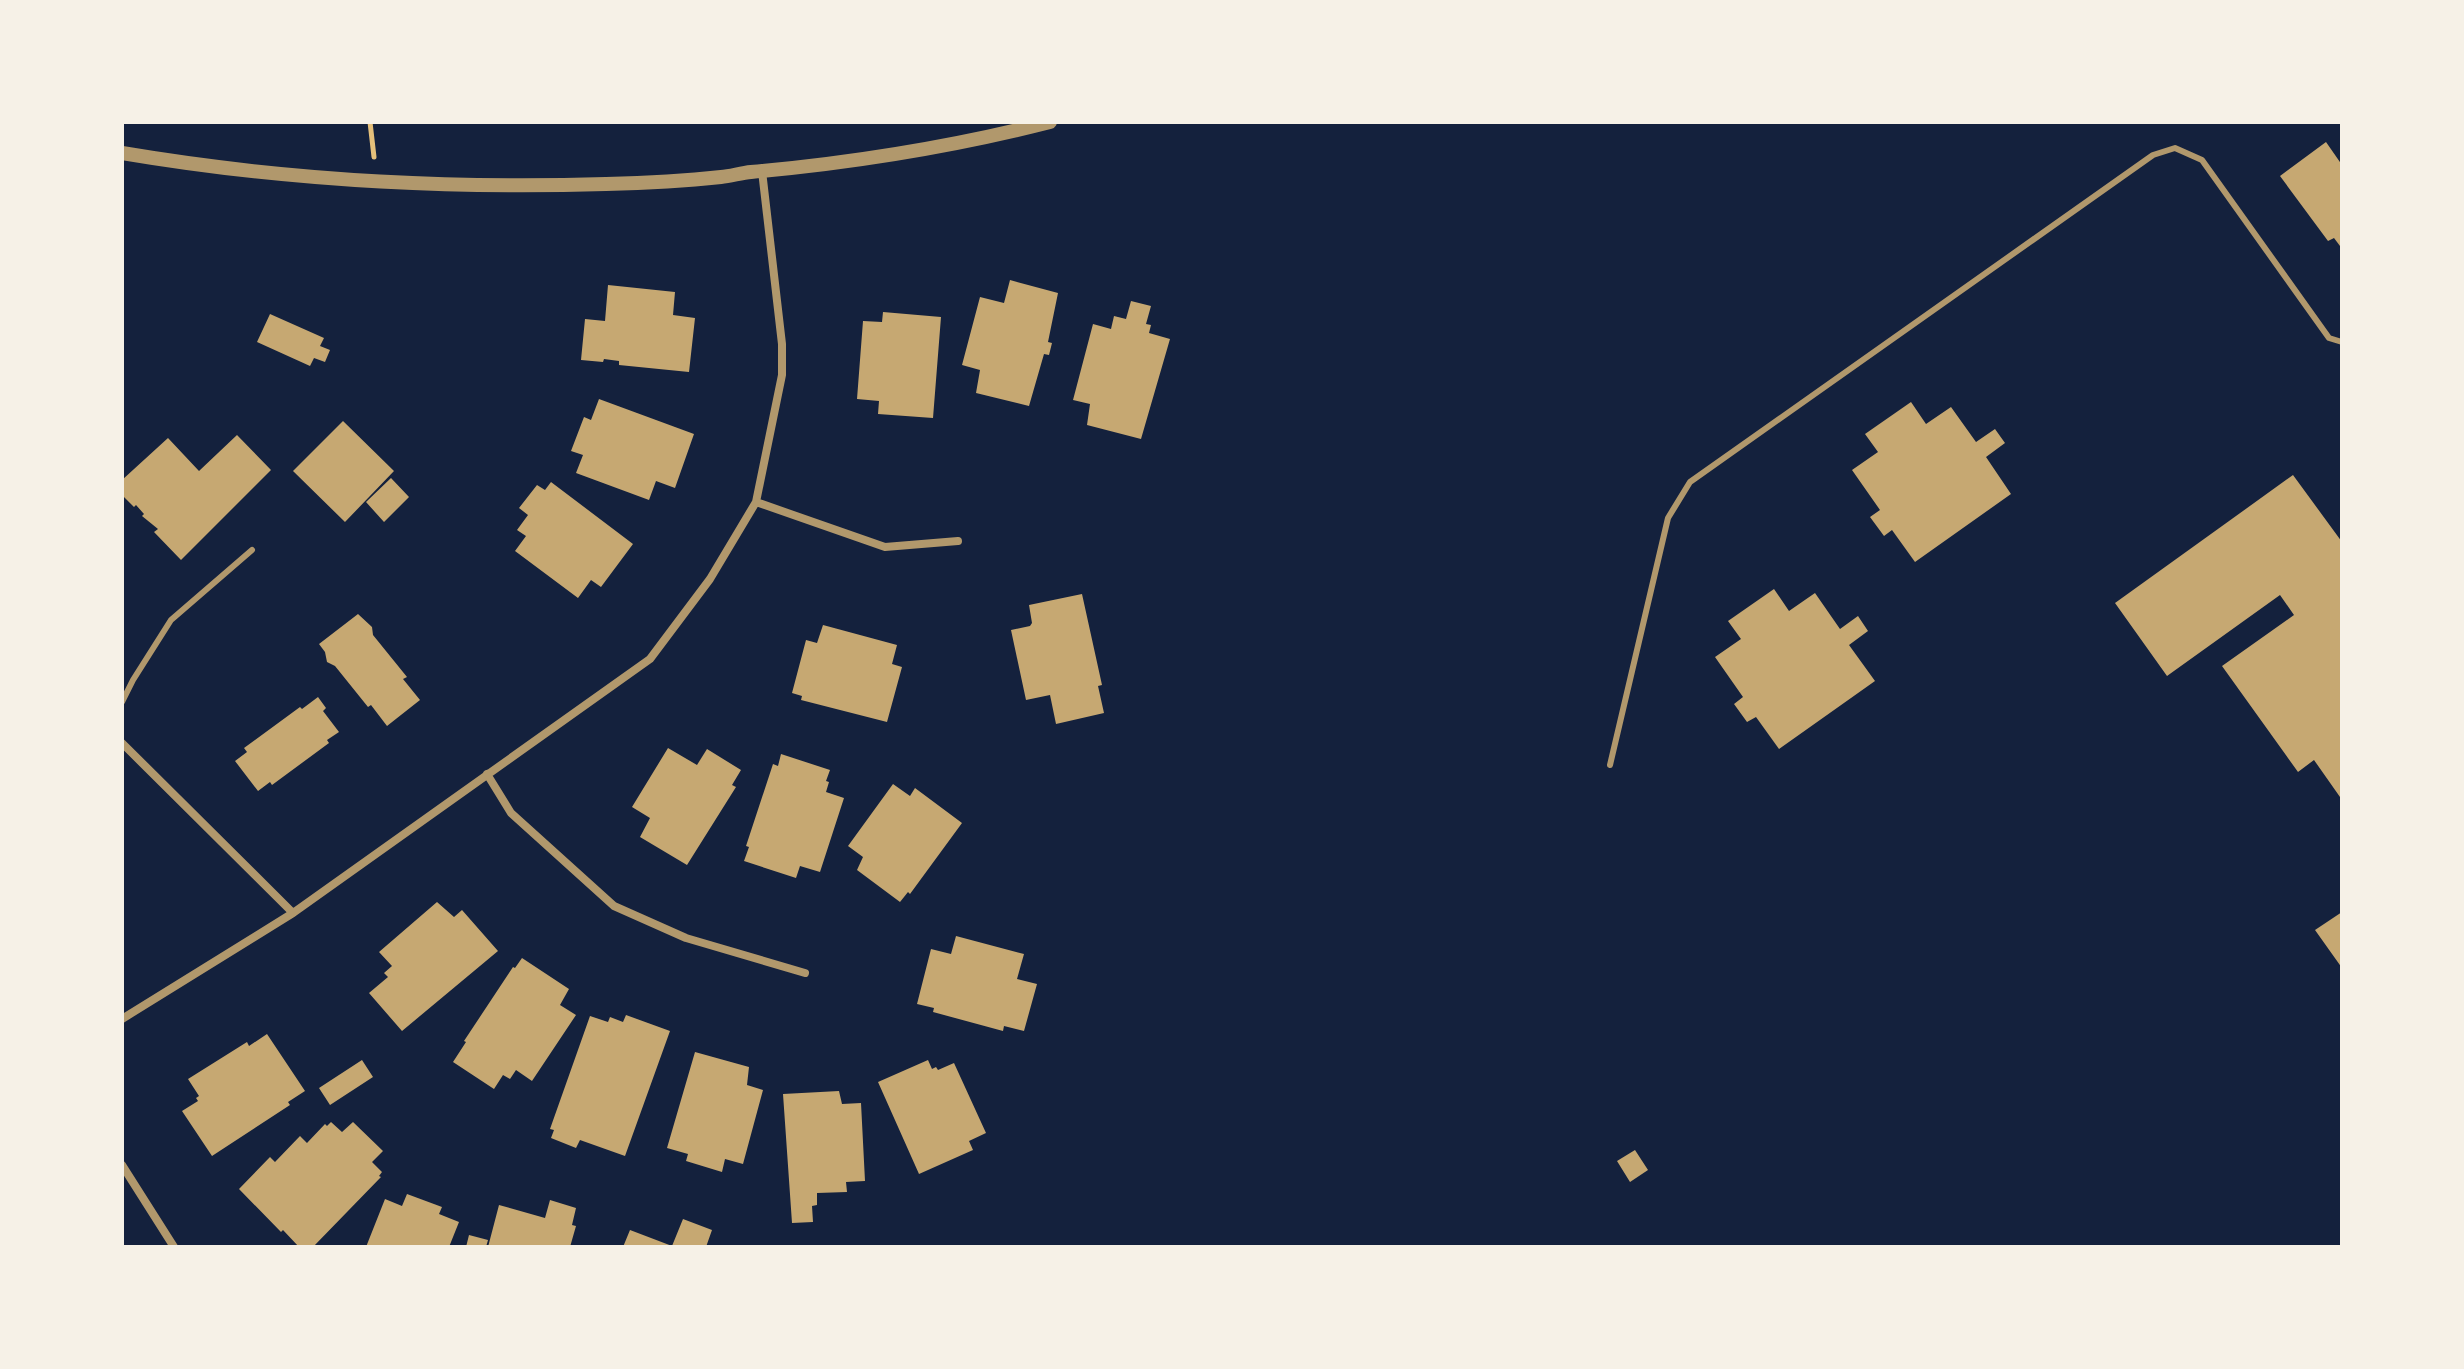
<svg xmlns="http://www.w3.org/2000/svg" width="2464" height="1369" viewBox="0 0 2464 1369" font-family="Inter,sans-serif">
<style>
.building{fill:#c6a872}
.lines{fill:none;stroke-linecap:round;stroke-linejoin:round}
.path{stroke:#e5c07b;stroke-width:5}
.service{stroke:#b1986c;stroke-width:6}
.minor{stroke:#b1986c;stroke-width:8}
.tertiary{stroke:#b1986c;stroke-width:14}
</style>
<rect width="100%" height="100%" fill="#14213d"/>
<!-- building -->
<path class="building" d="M2326,142L2342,165V244L2340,246L2334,238L2328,241L2280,176Z
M1010,280L1058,293L1048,342L1052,343L1049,355L1044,354L1029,406L976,393L980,370L962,365L980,297L1004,303Z
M608,285L675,292L673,315L695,318L689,372L619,365V361L604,359L603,362L581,360L585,319L605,321Z
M1131,301L1151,306L1146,324L1151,325L1149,333L1170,339L1141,439L1087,425L1090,404L1073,400L1093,324L1111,329L1114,316L1126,319Z
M883,312L941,317L933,418L878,414L879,401L857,399L863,321L882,322Z
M270,314L324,338L320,346L330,350L325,362L314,358L310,366L257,342Z
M599,399L694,434L675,488L656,481L649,500L576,473L583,455L571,451L584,417L591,420Z
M1911,402L1926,424L1951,407L1976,442L1995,429L2005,443L1986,457L2011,494L1915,562L1892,530L1884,536L1870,517L1880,510L1852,470L1878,452L1865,434Z
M343,421L394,471L345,522L293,471Z
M237,435L271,470L181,560L154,532L158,529L142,516L144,514L136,505L134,507L122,495V480L168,438L199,471Z
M2293,475L2342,542L2340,797L2314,760L2298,772L2222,666L2294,615L2280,595L2167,676L2115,603Z
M391,478L409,497L384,522L366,502Z
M551,482L633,544L601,587L591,580L578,598L515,551L526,536L517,530L528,515L519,508L537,485L545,490Z
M1774,589L1789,611L1815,593L1840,629L1858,616L1868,631L1849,645L1875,681L1779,749L1756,717L1747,722L1734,704L1743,697L1715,657L1741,639L1728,621Z
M1082,594L1102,685L1098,686L1104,713L1056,724L1050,695L1026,700L1011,630L1030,626L1032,623L1029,605Z
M358,614L372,627L373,635L407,677L403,679L420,700L387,726L371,705L368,707L335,666L327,662L325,652L319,644Z
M823,625L897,645L892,664L902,667L887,722L801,700L802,696L792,693L806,640L817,643Z
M318,697L326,708L323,711L339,732L327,740L329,743L272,785L270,782L258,791L235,761L247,752L244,748L300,707L302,709Z
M668,748L697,765L707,749L741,770L732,785L736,787L687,865L640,837L650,818L632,807Z
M781,754L830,770L826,781L829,782L826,792L844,798L820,872L800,866L796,878L744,861L749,847L746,846L773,764L778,766Z
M893,784L910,796L915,788L962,823L910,894L908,892L900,902L857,870L863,857L848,846Z
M437,902L454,917L462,910L498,951L402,1031L369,993L388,977L384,973L392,966L379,952Z
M2342,912V968L2315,930Z
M956,936L1024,954L1017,979L1037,984L1024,1031L1004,1026L1003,1031L933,1012L934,1008L917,1004L931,949L951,954Z
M522,958L569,989L560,1005L576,1015L532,1081L516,1070L510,1079L503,1075L494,1089L453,1062L466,1042L464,1041L513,967L515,968Z
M626,1015L670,1031L625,1156L580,1140L576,1148L551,1138L554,1130L550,1129L590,1016L608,1022L610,1017L623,1022Z
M267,1034L305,1091L288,1102L290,1105L212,1156L182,1111L198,1101L196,1098L199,1096L188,1079L247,1042L249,1046Z
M695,1052L749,1067L747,1085L763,1090L743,1164L725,1159L722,1172L686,1161L688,1154L667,1148Z
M362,1060L373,1077L330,1105L319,1088Z
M928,1060L932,1069L936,1067L938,1070L954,1063L986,1133L969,1141L973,1150L919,1174L878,1082Z
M839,1091L842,1104L861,1103L865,1181L846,1182L847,1192L817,1193V1205L812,1206L813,1222L792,1223L783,1094Z
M331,1122L342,1132L353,1122L383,1151L372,1162L382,1172L379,1176L381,1177L313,1247H299L283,1230L281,1232L239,1189L270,1157L275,1162L300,1136L307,1143L325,1124L327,1126Z
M1635,1150L1648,1170L1630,1182L1617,1161Z
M407,1194L442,1207L439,1214L459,1222L449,1247H366L385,1199L402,1206Z
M550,1200L576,1208L572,1225L576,1226L570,1247H488L499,1205L545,1218Z
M683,1219L712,1230L706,1247H623L630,1230L672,1246Z
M469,1235L488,1240L486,1247H466Z"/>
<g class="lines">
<!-- path -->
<path class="path" d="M370,122L374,157"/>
<!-- service -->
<path class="service" d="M122,702L133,680L171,620L252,550
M1610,765L1668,518L1690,482L2153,155L2175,148L2202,160L2329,338L2342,342"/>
<!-- minor -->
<path class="minor" d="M756,502L885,547L958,541
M122,743L293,913
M487,774L511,813L614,906L686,938L805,973
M122,1019L293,913L650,659L710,579L756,502L782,375V344L762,171
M122,1165L174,1247"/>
<!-- tertiary -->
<path class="tertiary" d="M122,153C282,180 444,189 606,184C644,183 683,181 721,177C731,176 741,173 751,172C851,163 952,147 1050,122"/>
</g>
<!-- border -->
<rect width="2464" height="1369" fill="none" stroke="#f6f1e7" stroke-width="248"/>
</svg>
